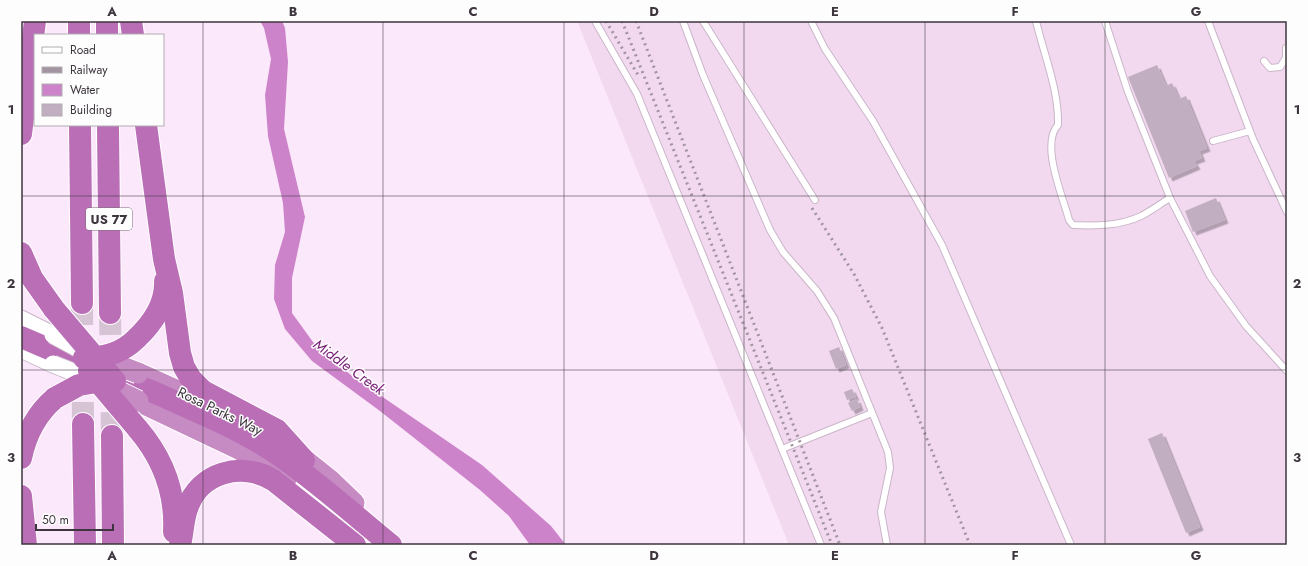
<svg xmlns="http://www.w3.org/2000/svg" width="1308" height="566" viewBox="0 0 1308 566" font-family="Jost,sans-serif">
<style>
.built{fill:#f2d9f0}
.water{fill:#cd83ca}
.building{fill:#c1aec0;filter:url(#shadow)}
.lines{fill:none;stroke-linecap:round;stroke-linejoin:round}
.motorway-tunnel{stroke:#d6c4d5;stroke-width:22;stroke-dasharray:22 11;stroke-linecap:butt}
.service-casing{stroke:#cab6c8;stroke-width:8}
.secondary-casing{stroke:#cab6c8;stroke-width:19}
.trunk-casing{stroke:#fff;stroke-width:23}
.motorway-casing{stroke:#fff;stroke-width:24}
.service{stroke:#fff;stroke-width:6}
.secondary{stroke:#fff;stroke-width:17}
.trunk{stroke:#c78bc4;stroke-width:21}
.motorway{stroke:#b96eb6;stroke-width:22}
.rail{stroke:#a294a1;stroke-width:3;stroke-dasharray:2 4;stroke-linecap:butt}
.secondary-bridge-casing{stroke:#cab6c8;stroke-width:19;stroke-linecap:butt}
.trunk-bridge-casing{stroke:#fff;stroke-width:23;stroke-linecap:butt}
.motorway-bridge-casing{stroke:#fff;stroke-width:24;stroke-linecap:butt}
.secondary-bridge{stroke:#fff;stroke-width:17}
.trunk-bridge{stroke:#c78bc4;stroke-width:21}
.motorway-bridge{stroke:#b96eb6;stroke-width:22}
.grid{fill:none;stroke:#3e363e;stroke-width:1;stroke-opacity:0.55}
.labels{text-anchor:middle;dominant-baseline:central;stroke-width:3;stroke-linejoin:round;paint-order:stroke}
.shield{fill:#fdfdfd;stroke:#777277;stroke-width:1}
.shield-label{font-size:13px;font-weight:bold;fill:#3e363e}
.street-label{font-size:14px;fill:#3e363e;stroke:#fdfdfd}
.water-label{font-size:15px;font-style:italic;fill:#782078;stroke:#fdfdfd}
.neatline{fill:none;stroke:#3e363e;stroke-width:1.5}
.grid-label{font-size:13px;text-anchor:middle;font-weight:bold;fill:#3e363e}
</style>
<defs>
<filter id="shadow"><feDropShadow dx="3.5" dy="3.5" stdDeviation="0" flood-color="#0004"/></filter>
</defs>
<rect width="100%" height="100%" fill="#fce8fb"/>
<!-- built -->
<path class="built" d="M577,21H1287V545H789Z"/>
<!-- water -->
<path class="water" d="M260,21H282L285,28L288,62L284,129L305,217L292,278V313L313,342L352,376L482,465L551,526L566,545H530L509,516L480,490L380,411L312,361L285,329L274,299L275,265L285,232L283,203L268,136L265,95L271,59L264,28Z"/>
<!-- building -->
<path class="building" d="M1157,65L1166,86L1172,83L1179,99L1186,96L1207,148L1199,151L1202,158L1194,161L1197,166L1169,178L1128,77Z
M1216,198L1225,220L1193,232L1185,211Z
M839,347L846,365L836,369L829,351Z
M852,389L856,397L847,400L844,392Z
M857,399L860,407L852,411L848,403Z
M1162,433L1200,527L1186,533L1148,439Z"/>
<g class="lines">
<!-- motorway-tunnel -->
<path class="motorway-tunnel" d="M82,303L83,424
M110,313L112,436"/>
<!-- service casing -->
<g class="service-casing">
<path id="service" d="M595,21L637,94L821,545
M683,21L703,75L770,230L783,252L817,291L834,318L888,452L890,468L881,512L887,545
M703,21L815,200
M811,21L825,49L873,121L942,245L1071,545
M1036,21C1044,55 1059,90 1058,125C1040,144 1063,197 1069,220L1073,225C1096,226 1120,226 1141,216C1151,211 1160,204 1170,198
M1105,21L1128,92L1170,198L1210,276L1246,326L1287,371
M1208,21L1253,139L1287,212
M1264,61L1270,68L1280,67L1286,58V48
M1213,141L1250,131
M782,449L872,413"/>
</g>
<!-- secondary casing -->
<g class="secondary-casing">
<path id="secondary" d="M21,319L53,335
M21,349L53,364"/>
</g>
<!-- trunk casing -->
<g class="trunk-casing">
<path id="trunk" d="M138,373L220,410
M138,401L239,449L286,479
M291,449L331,481L354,503"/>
</g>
<!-- motorway casing -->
<g class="motorway-casing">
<path id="motorway" d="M79,21V35
M131,21L133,35
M107,35V21
M80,125L82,303
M108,125L110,313
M146,125L164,259L172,293L180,353L184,367L191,379L203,391L277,430L304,460
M21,134L35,21
M21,253L32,278L54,309
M21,337L63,355L77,358
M136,339C152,324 166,304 165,281
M115,381C139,383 159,395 180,404C214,419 249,434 280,456C319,483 354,515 391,545
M83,424L85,545
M137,428C163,458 176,493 174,532
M112,436L113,545
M21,458C26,434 36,414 55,398
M21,496L26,545
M180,545C183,533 183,520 187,509C199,472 242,461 273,480L355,545"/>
</g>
<!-- service -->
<use href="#service" class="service"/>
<!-- secondary -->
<use href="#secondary" class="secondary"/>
<!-- trunk -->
<use href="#trunk" class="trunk"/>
<!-- motorway -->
<use href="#motorway" class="motorway"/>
<!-- rail -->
<path class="rail" d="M606,21L638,75
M622,21L832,545
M636,21L840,545
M812,208L854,274L882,328L970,545"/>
<!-- secondary-bridge casing -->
<g class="secondary-bridge-casing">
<path id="secondary-bridge" d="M53,335L88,354
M53,364L96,381"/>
</g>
<!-- trunk-bridge casing -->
<g class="trunk-bridge-casing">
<path id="trunk-bridge" d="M96,357L138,373
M97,381L138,401"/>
</g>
<!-- motorway-bridge casing -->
<g class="motorway-bridge-casing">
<path id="motorway-bridge" d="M54,309L115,381
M84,358C103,358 122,353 136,339
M89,371L137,428
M55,398L79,385L109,380"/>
</g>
<!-- secondary-bridge -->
<use href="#secondary-bridge" class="secondary-bridge"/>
<!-- trunk-bridge -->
<use href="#trunk-bridge" class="trunk-bridge"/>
<!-- motorway-bridge -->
<use href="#motorway-bridge" class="motorway-bridge"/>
</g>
<!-- grid -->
<path class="grid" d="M203,21V545M383,21V545M564,21V545M744,21V545M925,21V545M1105,21V545M21,196H1287M21,370H1287"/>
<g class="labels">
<!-- shield labels -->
<rect class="shield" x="86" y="208" width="46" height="22" rx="3"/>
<g class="shield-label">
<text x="109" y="219">US 77</text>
</g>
<!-- street labels -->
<g class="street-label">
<text transform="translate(220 411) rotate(26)">Rosa Parks Way</text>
</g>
<!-- water labels -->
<g class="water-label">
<text transform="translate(349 367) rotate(36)">Middle Creek</text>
</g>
</g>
<!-- border -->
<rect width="1308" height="566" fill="none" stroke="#fdfdfd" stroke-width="44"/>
<!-- legend -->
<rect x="34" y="34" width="130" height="92" fill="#fdfdfd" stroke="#b1adb1"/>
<rect x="42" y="47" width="20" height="6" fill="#ffffff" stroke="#b1adb1"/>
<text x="70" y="54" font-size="12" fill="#3e363e">Road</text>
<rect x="42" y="67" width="20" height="6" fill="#a294a1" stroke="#b1adb1"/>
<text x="70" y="74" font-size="12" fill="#3e363e">Railway</text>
<rect x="42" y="84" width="20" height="12" fill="#cd83ca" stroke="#b1adb1"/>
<text x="70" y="94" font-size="12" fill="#3e363e">Water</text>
<rect x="42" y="104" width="20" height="12" fill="#c1aec0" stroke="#b1adb1"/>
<text x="70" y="114" font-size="12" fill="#3e363e">Building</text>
<!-- scale -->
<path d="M36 524v6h77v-6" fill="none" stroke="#3e363e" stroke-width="2"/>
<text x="42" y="524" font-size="12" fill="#3e363e" stroke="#fdfdfd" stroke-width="3" paint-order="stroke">50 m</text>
<rect x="22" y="22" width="1264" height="522" class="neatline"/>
<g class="grid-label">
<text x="112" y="16">A</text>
<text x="293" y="16">B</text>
<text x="473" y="16">C</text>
<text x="654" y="16">D</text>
<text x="835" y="16">E</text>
<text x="1015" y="16">F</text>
<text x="1196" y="16">G</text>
<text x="11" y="114">1</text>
<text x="1297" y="114">1</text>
<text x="11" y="288">2</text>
<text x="1297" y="288">2</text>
<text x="11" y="462">3</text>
<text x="1297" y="462">3</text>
<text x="112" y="560">A</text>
<text x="293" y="560">B</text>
<text x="473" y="560">C</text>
<text x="654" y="560">D</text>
<text x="835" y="560">E</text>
<text x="1015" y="560">F</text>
<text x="1196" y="560">G</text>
</g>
</svg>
